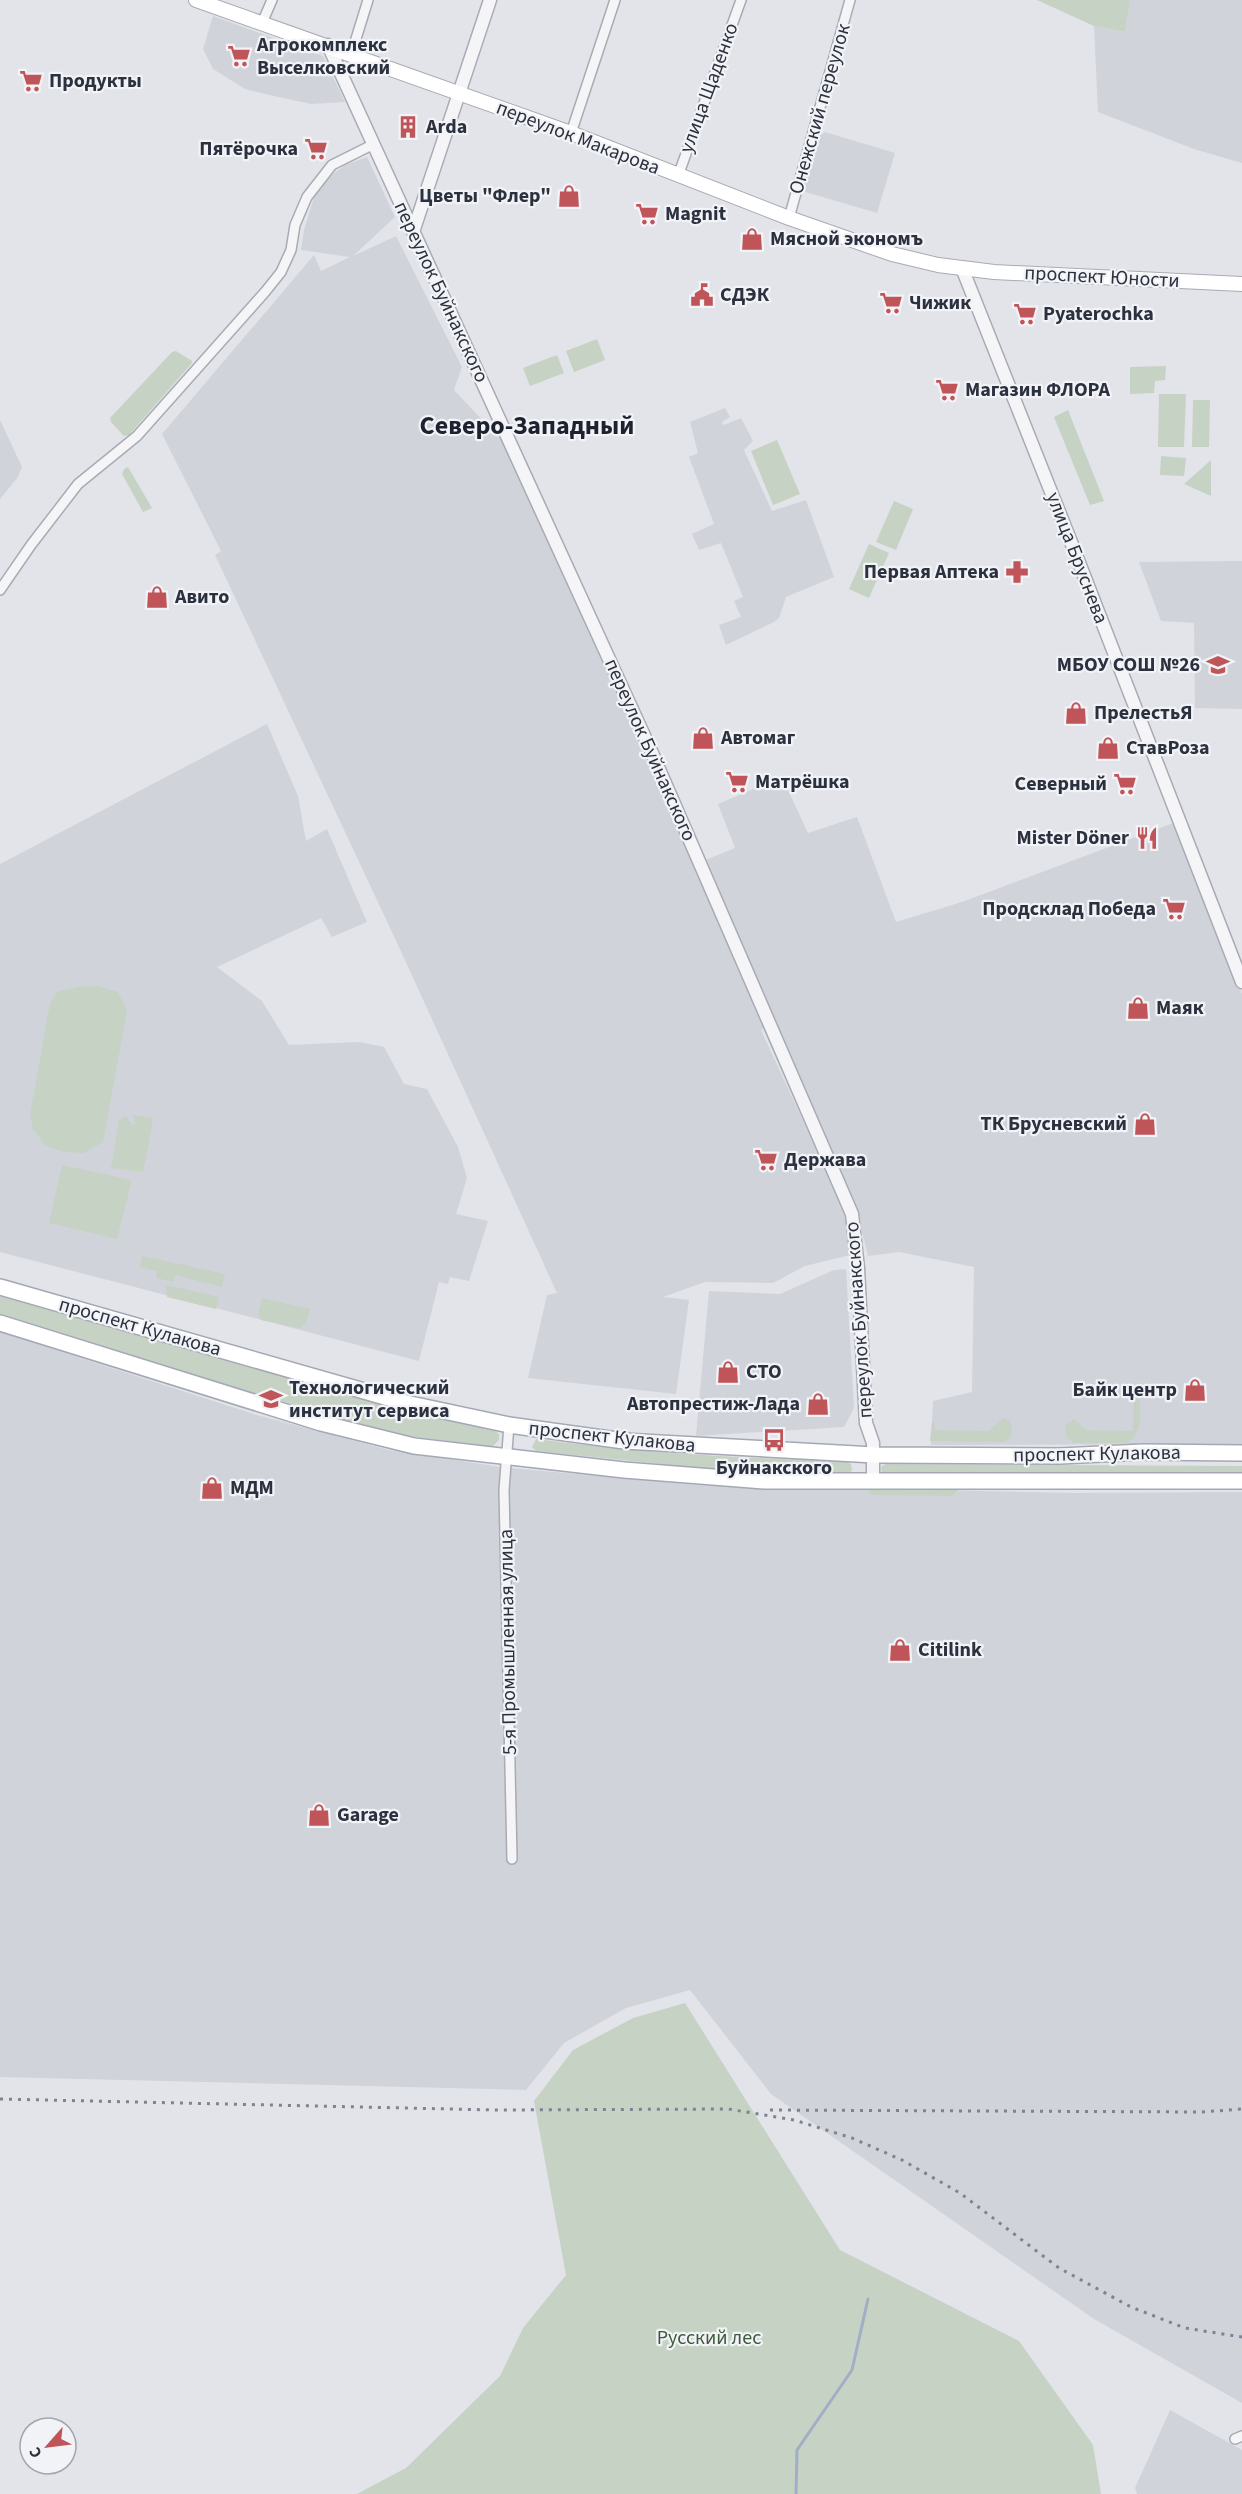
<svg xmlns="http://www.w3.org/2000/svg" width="1242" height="2494" viewBox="0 0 1242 2494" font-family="'Source Sans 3',sans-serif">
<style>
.built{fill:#d1d3db}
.green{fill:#c6d2c4}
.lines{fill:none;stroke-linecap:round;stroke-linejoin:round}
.stream{stroke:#a1aec5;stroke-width:3}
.minor-casing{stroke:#a8abb3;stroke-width:12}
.tertiary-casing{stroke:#a8abb3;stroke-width:15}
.secondary-casing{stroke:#a8abb3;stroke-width:16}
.primary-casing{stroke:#a3a8b4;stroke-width:18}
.minor{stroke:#f5f5f8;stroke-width:9}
.tertiary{stroke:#f5f5f8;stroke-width:12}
.secondary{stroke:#fff;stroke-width:14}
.primary{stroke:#fff;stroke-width:15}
.rail{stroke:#7d8391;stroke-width:3;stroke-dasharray:3 6;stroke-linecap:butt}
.labels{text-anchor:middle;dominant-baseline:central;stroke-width:4.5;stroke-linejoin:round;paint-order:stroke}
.poi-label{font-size:20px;font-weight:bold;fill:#2c313f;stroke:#f2f3f7;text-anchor:start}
.street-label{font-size:20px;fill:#2c313f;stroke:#f2f3f7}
.park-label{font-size:20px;fill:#3d5a3b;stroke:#f2f3f7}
.district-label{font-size:26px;font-weight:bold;fill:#1e2230;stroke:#f2f3f7}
</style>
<rect width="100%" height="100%" fill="#e2e4e9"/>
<!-- built -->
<path class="built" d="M1130,0H1242V163L1194,149L1098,112L1094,26L1125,32Z
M213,16L323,56L345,102L311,104L274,96L245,89L213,69L203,49Z
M825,132L895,153L877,213L802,191L817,137Z
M367,157L395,217L353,256L396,236L462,367L454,390L504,443L766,1027L761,1030L842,1205L847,1226L850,1255L805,1266L773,1283L705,1282L663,1297L689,1300L676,1394L528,1378L547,1295L557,1293L399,947L215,555L221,551L162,434L314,255L321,271L350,257L301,250L304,230L314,197L328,178L345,165Z
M725,408L730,417L722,422L724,425L741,418L753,441L744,450L772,511L806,500L834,577L786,597L779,618L774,622L726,645L719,625L741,617L734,601L743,597L721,543L699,550L692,534L714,524L689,457L698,453L690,422Z
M0,420L22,467L18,477L0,499Z
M1242,561V709L1195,708L1194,623L1161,621L1139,562Z
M267,724L298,796L306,841L327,829L367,922L332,937L321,918L217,967L262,1001L289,1045L359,1042L384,1047L404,1084L427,1089L458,1147L467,1178L456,1214L488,1221L469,1281L450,1277L448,1284L439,1282L419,1361L0,1252V864Z
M782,777L808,833L857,817L896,922L962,902L1176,822L1242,994V1444L931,1445L933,1401L972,1392L974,1267L899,1252L868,1256L856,1207L703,861L735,848L718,804Z
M846,1269L854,1408L844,1427L696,1436L709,1291L780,1294L834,1270Z
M0,1332L257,1415L389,1450L501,1467L698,1485L1074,1493L1242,1492V2403L1094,2319L771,2094L690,1990L626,2008L564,2043L526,2090L0,2077Z
M1170,2410L1242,2450V2494H1137L1135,2488Z"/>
<!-- green -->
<path class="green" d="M1037,0H1130L1125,32L1094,26Z
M597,339L605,360L574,372L566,351Z
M176,351L192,361V363L129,435L124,436L111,422L110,418L172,352Z
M557,355L564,373L530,386L523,368Z
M1166,366L1165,380L1155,381L1154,393L1130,394V367Z
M1159,394H1186L1184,447H1158Z
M1193,400H1210L1209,447H1192Z
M1068,410L1104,501L1090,505L1054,417Z
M777,440L800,494L773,505L751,451Z
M1161,456L1186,458L1184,476L1160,475Z
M1211,460V496L1184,484Z
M128,467L152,508L143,512L122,474L124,469Z
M894,501L913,509L896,550L876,542Z
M869,544L889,553L869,598L849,589Z
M98,986L118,992L127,1011L103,1142L84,1153L63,1152L45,1145L33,1129L30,1115L50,1003L57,992L78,987Z
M132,1115L152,1118V1127L143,1172L111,1168L119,1120L126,1116L132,1125L136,1123Z
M62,1165L132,1180L117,1239L49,1223Z
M142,1256L225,1274L222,1287L175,1275L174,1282L156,1278L157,1271L140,1267Z
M166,1285L219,1297L216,1309L167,1297Z
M0,1296L356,1398L494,1430L499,1434V1440L493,1446H488L408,1436L356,1424L0,1315Z
M262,1298L310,1309L306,1323L300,1328L261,1320L258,1314Z
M1134,1397H1140C1139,1413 1144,1434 1127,1443H1073L1066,1435L1065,1425L1074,1419L1086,1430L1133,1431Z
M1003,1418L1010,1421C1013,1429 1013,1437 1005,1442L930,1441L932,1422H934L935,1430L989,1431Z
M536,1439C639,1452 742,1459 846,1461L851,1464L852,1471L845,1474L748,1473L536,1451L532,1447Z
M886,1464L1242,1466V1478L886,1474L882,1473L881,1467Z
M865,1486H962L952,1496L871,1495Z
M685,2003L840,2250L1019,2341L1093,2445L1101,2494H357L406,2468L500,2376L523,2328L566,2275L534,2101L573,2050L633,2018Z"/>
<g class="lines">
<!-- stream -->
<path class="stream" d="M796,2494L797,2450L852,2370L868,2299"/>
<!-- minor casing -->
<g class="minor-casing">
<path id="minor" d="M262,23L272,0
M351,55L368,0
M571,133L615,0
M678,176L741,0
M789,218L850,0
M0,590L31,545L78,484L137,436L265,292L281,272L291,250L295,225L307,197L332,165L372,145
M509,1425L504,1490L512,1859
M1235,2439L1242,2436"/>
</g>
<!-- tertiary casing -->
<g class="tertiary-casing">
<path id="tertiary" d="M328,45L652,753L852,1214L858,1268L866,1423L873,1443V1481
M413,232L490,0
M962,268L1071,542L1242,982"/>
</g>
<!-- secondary casing -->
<g class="secondary-casing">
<path id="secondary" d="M196,0L571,133L789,218L892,254L938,265L994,272L1242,284"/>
</g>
<!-- primary casing -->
<g class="primary-casing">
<path id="primary" d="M0,1287L406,1403L509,1425L624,1441L874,1455L1060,1456L1143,1452L1242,1453
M0,1323L321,1423L414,1446L624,1470L764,1481H1242"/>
</g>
<!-- minor -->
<use href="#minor" class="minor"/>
<!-- tertiary -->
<use href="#tertiary" class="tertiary"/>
<!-- secondary -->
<use href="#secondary" class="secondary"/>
<!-- primary -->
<use href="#primary" class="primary"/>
<!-- rail -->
<path class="rail" d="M0,2099L496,2110L728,2109L794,2120L852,2138L902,2160L960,2193L1059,2268L1131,2307L1185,2328L1242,2337
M770,2110L1202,2112L1242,2109"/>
</g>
<!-- icons -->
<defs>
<g id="supermarket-bare" transform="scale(1.8)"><path d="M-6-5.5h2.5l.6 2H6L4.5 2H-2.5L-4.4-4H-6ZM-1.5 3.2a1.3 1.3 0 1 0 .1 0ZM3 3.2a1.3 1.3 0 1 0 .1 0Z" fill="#c05559" stroke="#f2f3f7" stroke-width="2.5" paint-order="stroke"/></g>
<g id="building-bare" transform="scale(1.8)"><path d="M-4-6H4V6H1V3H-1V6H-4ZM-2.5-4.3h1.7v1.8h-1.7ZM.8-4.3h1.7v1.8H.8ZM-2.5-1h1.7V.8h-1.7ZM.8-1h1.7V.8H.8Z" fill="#c05559" stroke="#f2f3f7" stroke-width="2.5" paint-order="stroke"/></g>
<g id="shop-bare" transform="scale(1.8)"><path d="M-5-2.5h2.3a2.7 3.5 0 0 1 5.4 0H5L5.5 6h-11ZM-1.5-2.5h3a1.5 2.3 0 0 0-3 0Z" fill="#c05559" stroke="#f2f3f7" stroke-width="2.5" paint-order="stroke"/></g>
<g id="civic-bare" transform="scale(1.8)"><path d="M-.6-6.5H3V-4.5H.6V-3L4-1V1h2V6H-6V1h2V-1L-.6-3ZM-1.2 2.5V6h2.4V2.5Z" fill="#c05559" stroke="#f2f3f7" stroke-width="2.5" paint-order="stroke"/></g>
<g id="pharmacy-bare" transform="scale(1.8)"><path d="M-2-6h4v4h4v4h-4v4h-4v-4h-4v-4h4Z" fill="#c05559" stroke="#f2f3f7" stroke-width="2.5" paint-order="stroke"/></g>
<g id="school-bare" transform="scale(1.8)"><path d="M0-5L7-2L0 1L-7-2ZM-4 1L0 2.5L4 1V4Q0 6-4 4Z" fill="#c05559" stroke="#f2f3f7" stroke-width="2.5" paint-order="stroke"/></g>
<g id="restaurant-bare" transform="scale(1.8)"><path d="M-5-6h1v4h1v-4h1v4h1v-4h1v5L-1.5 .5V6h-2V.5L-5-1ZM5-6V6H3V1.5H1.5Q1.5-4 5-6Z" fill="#c05559" stroke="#f2f3f7" stroke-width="2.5" paint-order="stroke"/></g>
<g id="university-bare" transform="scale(1.8)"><path d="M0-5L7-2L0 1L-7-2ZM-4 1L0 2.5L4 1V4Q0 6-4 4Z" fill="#c05559" stroke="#f2f3f7" stroke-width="2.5" paint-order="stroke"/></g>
<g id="bus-bare" transform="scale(1.8)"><path d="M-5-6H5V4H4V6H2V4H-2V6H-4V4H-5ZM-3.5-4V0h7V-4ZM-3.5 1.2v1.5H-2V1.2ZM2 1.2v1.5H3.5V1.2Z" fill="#c05559" stroke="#f2f3f7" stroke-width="2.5" paint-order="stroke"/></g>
</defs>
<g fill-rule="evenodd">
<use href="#supermarket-bare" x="239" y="56"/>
<use href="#supermarket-bare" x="31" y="81"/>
<use href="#building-bare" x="408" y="127"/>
<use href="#supermarket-bare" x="316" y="149"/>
<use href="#shop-bare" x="569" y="196"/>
<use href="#supermarket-bare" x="647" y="214"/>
<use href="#shop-bare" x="752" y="239"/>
<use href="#civic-bare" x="702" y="295"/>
<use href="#supermarket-bare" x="891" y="303"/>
<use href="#supermarket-bare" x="1025" y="314"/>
<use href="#supermarket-bare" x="947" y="390"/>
<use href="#pharmacy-bare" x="1017" y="572"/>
<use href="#shop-bare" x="157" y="597"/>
<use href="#school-bare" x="1218" y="665"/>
<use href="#shop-bare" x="1076" y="713"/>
<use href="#shop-bare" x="703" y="738"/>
<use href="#shop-bare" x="1108" y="748"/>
<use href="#supermarket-bare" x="737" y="782"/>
<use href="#supermarket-bare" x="1125" y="784"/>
<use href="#restaurant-bare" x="1147" y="838"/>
<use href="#supermarket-bare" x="1174" y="909"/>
<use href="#shop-bare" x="1138" y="1008"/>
<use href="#shop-bare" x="1145" y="1124"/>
<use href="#supermarket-bare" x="766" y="1160"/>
<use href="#shop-bare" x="728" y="1372"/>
<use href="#shop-bare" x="1195" y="1390"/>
<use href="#university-bare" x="271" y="1399"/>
<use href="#shop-bare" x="818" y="1404"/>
<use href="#bus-bare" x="774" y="1440"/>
<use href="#shop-bare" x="212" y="1488"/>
<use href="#shop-bare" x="900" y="1650"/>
<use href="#shop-bare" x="319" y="1815"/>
</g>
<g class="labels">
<!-- poi labels -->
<g class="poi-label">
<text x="257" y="45">Агрокомплекс<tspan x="257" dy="23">Выселковский</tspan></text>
<text x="49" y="81">Продукты</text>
<text x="426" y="127">Arda</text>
<text x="298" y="149" text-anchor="end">Пятёрочка</text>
<text x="551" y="196" text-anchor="end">Цветы "Флер"</text>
<text x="665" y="214">Magnit</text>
<text x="770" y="239">Мясной экономъ</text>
<text x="720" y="295">СДЭК</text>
<text x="909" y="303">Чижик</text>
<text x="1043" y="314">Pyaterochka</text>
<text x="965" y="390">Магазин ФЛОРА</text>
<text x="999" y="572" text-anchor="end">Первая Аптека</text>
<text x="175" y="597">Авито</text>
<text x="1200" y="665" text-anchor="end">МБОУ СОШ №26</text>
<text x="1094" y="713">ПрелестьЯ</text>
<text x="721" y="738">Автомаг</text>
<text x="1126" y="748">СтавРоза</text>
<text x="755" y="782">Матрёшка</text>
<text x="1107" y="784" text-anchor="end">Северный</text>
<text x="1129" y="838" text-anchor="end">Mister Döner</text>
<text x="1156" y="909" text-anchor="end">Продсклад Победа</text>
<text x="1156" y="1008">Маяк</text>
<text x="1127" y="1124" text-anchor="end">ТК Брусневский</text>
<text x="784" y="1160">Держава</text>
<text x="746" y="1372">СТО</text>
<text x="289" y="1388">Технологический<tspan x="289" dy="23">институт сервиса</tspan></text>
<text x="1177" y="1390" text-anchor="end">Байк центр</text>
<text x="800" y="1404" text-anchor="end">Автопрестиж-Лада</text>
<text x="774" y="1468" text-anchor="middle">Буйнакского</text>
<text x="230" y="1488">МДМ</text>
<text x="918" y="1650">Citilink</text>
<text x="337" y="1815">Garage</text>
</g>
<!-- street labels -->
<g class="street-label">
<text transform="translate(709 88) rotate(-70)">улица Щаденко</text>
<text transform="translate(820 109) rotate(-74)">Онежский переулок</text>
<text transform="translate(578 138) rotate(21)">переулок Макарова</text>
<text transform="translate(1102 277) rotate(3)">проспект Юности</text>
<text transform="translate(441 292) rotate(65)">переулок Буйнакского</text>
<text transform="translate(1077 558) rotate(69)">улица Бруснева</text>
<text transform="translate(650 750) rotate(66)">переулок Буйнакского</text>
<text transform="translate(859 1320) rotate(-94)">переулок Буйнакского</text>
<text transform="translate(140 1327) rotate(16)">проспект Кулакова</text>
<text transform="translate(612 1437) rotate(6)">проспект Кулакова</text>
<text transform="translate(1097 1454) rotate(-1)">проспект Кулакова</text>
<text transform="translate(508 1642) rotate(-91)">5-я Промышленная улица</text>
</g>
<!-- park labels -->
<g class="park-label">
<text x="709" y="2338">Русский лес</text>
</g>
<!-- district labels -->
<g class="district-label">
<text x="527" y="425">Северо-Западный</text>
</g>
</g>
<!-- north arrow -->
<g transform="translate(48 2446) rotate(242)"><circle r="28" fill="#f2f3f7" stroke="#a3a5ad" stroke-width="1.5"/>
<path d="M0-4.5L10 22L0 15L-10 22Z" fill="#c05559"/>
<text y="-9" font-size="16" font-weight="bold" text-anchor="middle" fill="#2c313f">С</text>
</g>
</svg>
